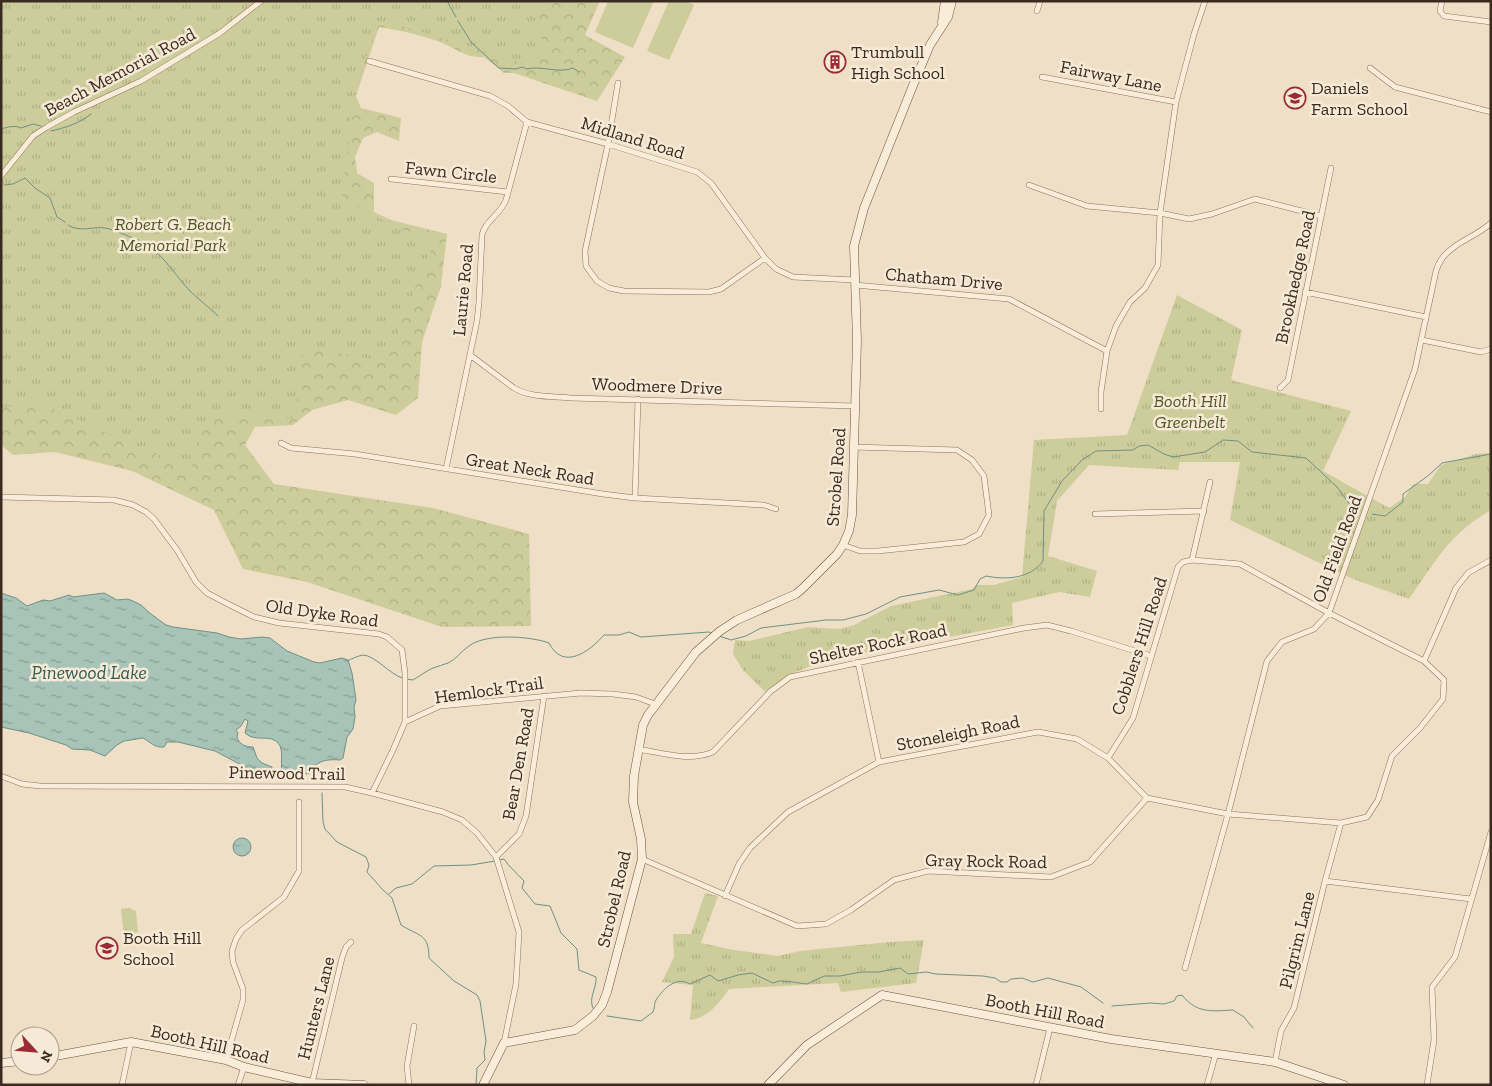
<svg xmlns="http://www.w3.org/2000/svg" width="1492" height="1086" viewBox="0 0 1492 1086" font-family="'Zilla Slab',serif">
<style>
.forest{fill:url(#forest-crowns)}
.park{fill:url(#park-tufts)}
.pitch{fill:#cccd9a}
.water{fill:url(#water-ripples);stroke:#6e9186}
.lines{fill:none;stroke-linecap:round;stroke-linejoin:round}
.stream{stroke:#6e9186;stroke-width:1}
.street-casing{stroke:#8b715c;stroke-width:6}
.secondary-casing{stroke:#6d523f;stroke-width:9}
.street{stroke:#f9edda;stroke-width:5}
.secondary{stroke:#f9edda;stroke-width:8}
.labels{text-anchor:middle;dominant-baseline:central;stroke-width:5;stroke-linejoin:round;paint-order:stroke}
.poi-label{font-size:18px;fill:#3b2a1f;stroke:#f6ead6;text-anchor:start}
.street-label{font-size:18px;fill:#3b2a1f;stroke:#f6ead6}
.park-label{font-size:18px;font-style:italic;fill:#4f5726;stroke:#f6ead6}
.water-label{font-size:19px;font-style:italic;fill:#2f5b54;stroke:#f6ead6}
</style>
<defs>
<pattern id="forest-crowns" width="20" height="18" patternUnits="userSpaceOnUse" patternTransform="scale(1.25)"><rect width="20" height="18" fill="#cccd9a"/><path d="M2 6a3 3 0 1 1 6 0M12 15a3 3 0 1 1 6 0" fill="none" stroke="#b0b084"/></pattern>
<pattern id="park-tufts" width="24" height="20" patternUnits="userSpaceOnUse" patternTransform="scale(1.25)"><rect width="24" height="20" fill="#cccd9a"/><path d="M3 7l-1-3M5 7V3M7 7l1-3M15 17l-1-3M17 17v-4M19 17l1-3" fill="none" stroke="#b0b084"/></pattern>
<pattern id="water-ripples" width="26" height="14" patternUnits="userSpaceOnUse" patternTransform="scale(1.25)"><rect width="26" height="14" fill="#a8c3b8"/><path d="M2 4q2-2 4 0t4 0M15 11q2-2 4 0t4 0" fill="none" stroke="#8a9f95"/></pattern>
</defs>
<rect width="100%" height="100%" fill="#efdfc6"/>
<!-- forest -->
<path class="forest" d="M1,1H600L585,35L625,57L597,101L514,73H504L484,57C468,59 455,48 440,42C421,35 399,30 379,27L356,96L361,108L401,118L399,141L377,132L363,138L355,157L357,173L374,183V212L391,220L447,234L441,286L422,342L418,398L396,415L348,400L312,410L293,425L255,427L245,445L274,484L433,508L529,534L531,626L442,627L307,582L243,569L214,510L132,471L55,452L13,455L1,445Z"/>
<!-- park -->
<path class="park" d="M1,1H536L542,41L539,68L413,29L379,22L354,89L342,198L433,246L384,361L304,347L294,419L209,413L191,470L31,399L6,408L1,407Z
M1177,295L1242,330L1231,380L1351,411L1323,471L1389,508L1405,497L1413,484H1428L1441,465L1476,454L1491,453V510C1450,533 1435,562 1409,599L1353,579L1230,520L1240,462H1180L1178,470L1089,465L1057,501L1048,556L1097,571L1090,597L1059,592L1012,603L1013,625L822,661L787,676L765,692L743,670L733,654L735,640L749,641L808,627L839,629L854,625L891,606L972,589L976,585H994L1022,577L1034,440L1127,435Z
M705,893L718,896L701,943L734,950L778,956L800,951L890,942L924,940L916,983L841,992L838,983L729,989C719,1003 708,1018 690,1020L693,985L662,982L674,957L673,934H691Z
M129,908L136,911L138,932L124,936L121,909Z"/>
<!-- pitch -->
<path class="pitch" d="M608,1H654L633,48L595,32Z
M669,1H686L694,5L669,60L647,51Z"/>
<!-- water -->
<path class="water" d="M1,593L16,598L27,606L43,600L50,601L69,595L73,597L104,593L117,600L128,599L135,602L141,605L151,614L166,625L173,627L217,633L229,637L241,639L262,637L270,638L287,651L314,662L320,663L342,658L348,660L352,673L356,700L354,707L355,717L353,729L347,737L343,758L340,760C328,759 316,760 310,773L306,774L303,772L282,776C280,766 284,751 279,744C271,733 255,743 245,733L248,721L245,719L241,726L236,730L238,733L237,737C239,744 245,747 253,747L257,758L262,763L272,767L271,775L264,777L215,751L178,742H167L164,747C155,748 150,742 143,738L124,741L117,745L105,756L90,750L72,749L66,745L29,733L1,727Z
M233 847a9 9 0 1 1 18 0a9 9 0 1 1-18 0Z"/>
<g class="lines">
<!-- stream -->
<path class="stream" d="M447,1L456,17
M458,21L471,42L499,68L516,69L522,67L527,69C540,65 559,74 573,68L579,72
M1,129C7,127 16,125 21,128L33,124L41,126
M51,131C65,128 80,123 91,114
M4,185L13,184L25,178L35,188L50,198L57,217L65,222
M68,225C80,233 93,226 105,228C116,230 127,236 138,240C161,250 173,273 189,290C198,299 209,307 218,316
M1372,514L1385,516L1403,502V494L1429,475L1442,463L1491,454
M719,636L731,640L746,636L761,628L826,620H843L866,614L900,597L939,590L958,595L974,590L980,579L986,576C1006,580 1030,579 1043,561L1044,511L1062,481L1082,460L1096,451L1133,450L1139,446L1148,445L1164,454L1173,457L1205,452L1223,440L1238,441L1252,452L1306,458L1337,487L1351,506L1360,510
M347,661C352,659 357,656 363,655C374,655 390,674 402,678
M406,679L413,680C420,676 426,671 433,668C438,666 443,665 448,663C457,659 461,651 469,646C486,633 530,636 549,643C563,671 589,652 604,635H619L629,632L641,637L709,632L713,634
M310,772L314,780
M322,793L323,822L325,829L337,842L366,857L369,865L367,872L383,890L392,898L401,925C418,936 429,933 429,958L454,981L477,995L480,1001L486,1041L484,1052L485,1060L477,1068L476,1085
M499,860L504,859C509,867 517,873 524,881L522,888L535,904L550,906L561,933L577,949L579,970L596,977C597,989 587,999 594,1010
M389,894L396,888L412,884L434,866L471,865L495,861
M1112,1006L1151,1003L1164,1004L1174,1001L1177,996L1182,995C1197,1014 1212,1011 1233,1010L1244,1017L1253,1028
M607,1016L641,1021L653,1012C655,1008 654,1003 656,1000C664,988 676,976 690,984L710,975L718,981L738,975L752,973L773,983L779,981L792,982L807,984L824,976H840L861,972H878L900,968L908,974L926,972L936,974L983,976L995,978L1001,982H1007L1011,979L1022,978L1033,982L1048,978L1081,987L1103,1003"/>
<!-- street casing -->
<g class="street-casing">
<path id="street" d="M1442,1L1440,11L1444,16L1491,22
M1037,11L1040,1
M369,61L490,96L508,106L527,122L608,144L697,172L711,183L765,258L776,269L793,277L855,280
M1370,68L1395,87L1491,112
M1042,77L1176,102
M618,83L608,144L585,251L586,266L597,281L609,288L624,291L709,292L721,289L765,258
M1,176L33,136L47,127L74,112L141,81L220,33L261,1
M391,179L508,192
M1029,185L1087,206L1160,213L1189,219L1212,214L1255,199L1321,216
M855,285L1009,299L1107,351
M1305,292L1426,317
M1422,340L1481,352L1491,349
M470,355L514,388C531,398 552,396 571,398L855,406
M1280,388L1288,380L1331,168
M1101,409V392L1107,351L1116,326L1130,302L1145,288L1158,265L1160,213L1176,102L1194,34L1205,1
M281,443L291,448L355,454L603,494L635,498L764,505L776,509
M446,469L477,321L479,302L482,235C485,221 500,215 506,200L527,122
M1,497L114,500L133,505L146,512L154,519L177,550L196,582L207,593L226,603L254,617L279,623L379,634L387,637L402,650L405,673V722
M635,498L638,399
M1095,514L1204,511
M843,545L860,551H878L964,542L979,534L989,515L984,476L972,460L957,450L853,447
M1192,560L1210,482
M1424,661L1456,588L1468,573L1491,560
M858,662L879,762
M638,749C663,753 689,762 713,752L771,691L790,677L1024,628L1047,625L1071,631L1151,656
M1,776L22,784L40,786L345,787L372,793L443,812L462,820L477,833L496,857L519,932L516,984L504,1043
M372,793L393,750L405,722L440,706L581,693L613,694L636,697L655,704
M496,857L519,834L526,816L544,696
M642,859L797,926L826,924L851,910L894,880L928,871L1051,877L1090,862L1147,798
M1325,881L1471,899
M725,896L739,864L750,848L788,812L879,762L1038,732L1077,739L1108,758L1147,798L1228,814L1341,823L1367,817L1378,800L1392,756L1420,728L1443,699L1444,680L1424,661L1329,613L1240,564L1192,560L1183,562L1178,567L1133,718L1108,758
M1185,968L1228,814L1267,661L1282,642L1314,629L1329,613L1415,369L1436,271C1437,268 1439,263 1441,260C1452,243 1476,237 1491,223
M226,1060L243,1000V989L233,962L232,951L236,939L242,930L284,897L299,871V802
M1275,1062L1281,1031L1294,1008L1325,881L1341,823
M312,1083L342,958L346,947L351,942
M122,1085L131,1042
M238,1085L244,1067
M409,1085L407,1066L414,1026
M1036,1085L1050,1028
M1207,1085L1216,1053
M1427,1085L1434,1040L1432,987L1455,957L1491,832"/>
</g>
<!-- secondary casing -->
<g class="secondary-casing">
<path id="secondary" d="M942,22L945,1
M50,1057L131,1042L226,1060L244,1067L312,1083L364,1085
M1,1063L20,1061
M483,1085L504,1043L575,1030L593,1016L602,1005L607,992L642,859L641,839L633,802L634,776L643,725L648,715L696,652L720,631L737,620L796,594L803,588L837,554L843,545L849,531L852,515L857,341L854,246L864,208L914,83L930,45L948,17L952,1
M768,1085L807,1045L882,995L1111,1039L1275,1062L1344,1085"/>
</g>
<!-- street -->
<use href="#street" class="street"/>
<!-- secondary -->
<use href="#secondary" class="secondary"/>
</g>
<!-- icons -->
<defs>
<g id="building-ring" transform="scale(1.125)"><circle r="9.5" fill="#f6ead6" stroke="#9a2b35" stroke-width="1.5"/><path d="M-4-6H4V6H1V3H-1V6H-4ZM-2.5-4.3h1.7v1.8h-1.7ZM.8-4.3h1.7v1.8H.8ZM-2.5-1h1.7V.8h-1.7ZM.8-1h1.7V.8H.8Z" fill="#9a2b35"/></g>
<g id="school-ring" transform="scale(1.125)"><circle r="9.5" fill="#f6ead6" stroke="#9a2b35" stroke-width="1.5"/><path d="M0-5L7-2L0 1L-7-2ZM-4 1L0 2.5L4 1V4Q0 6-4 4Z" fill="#9a2b35"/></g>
</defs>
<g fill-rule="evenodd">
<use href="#building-ring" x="835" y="62"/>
<use href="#school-ring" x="1295" y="98"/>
<use href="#school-ring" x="107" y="948"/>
</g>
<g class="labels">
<!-- poi labels -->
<g class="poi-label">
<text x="851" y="52">Trumbull<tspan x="851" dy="21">High School</tspan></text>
<text x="1311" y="88">Daniels<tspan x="1311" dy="21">Farm School</tspan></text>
<text x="123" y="938">Booth Hill<tspan x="123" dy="21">School</tspan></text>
</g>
<!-- street labels -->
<g class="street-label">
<text transform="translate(120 72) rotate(-28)">Beach Memorial Road</text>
<text transform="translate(1111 76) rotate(11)">Fairway Lane</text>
<text transform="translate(633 138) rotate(17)">Midland Road</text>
<text transform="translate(451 172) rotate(6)">Fawn Circle</text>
<text transform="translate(1295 277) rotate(-78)">Brookhedge Road</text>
<text transform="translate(944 279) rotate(5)">Chatham Drive</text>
<text transform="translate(463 290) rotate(-85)">Laurie Road</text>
<text transform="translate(657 386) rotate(2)">Woodmere Drive</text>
<text transform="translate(530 469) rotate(9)">Great Neck Road</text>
<text transform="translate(836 477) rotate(-86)">Strobel Road</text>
<text transform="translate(1337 549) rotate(-70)">Old Field Road</text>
<text transform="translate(322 613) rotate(8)">Old Dyke Road</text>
<text transform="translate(878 644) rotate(-12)">Shelter Rock Road</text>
<text transform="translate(1139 646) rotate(-72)">Cobblers Hill Road</text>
<text transform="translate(489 690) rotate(-8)">Hemlock Trail</text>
<text transform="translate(958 733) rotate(-11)">Stoneleigh Road</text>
<text transform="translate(518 764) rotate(-80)">Bear Den Road</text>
<text transform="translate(287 773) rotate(1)">Pinewood Trail</text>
<text transform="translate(986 861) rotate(1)">Gray Rock Road</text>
<text transform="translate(614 899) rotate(-77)">Strobel Road</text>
<text transform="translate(1297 940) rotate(-76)">Pilgrim Lane</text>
<text transform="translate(316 1008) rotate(-76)">Hunters Lane</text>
<text transform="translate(1045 1011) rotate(11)">Booth Hill Road</text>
<text transform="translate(210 1044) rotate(13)">Booth Hill Road</text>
</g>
<!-- park labels -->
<g class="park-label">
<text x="173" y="224">Robert G. Beach<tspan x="173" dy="21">Memorial Park</tspan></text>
<text x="1190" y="401">Booth Hill<tspan x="1190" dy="21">Greenbelt</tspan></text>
</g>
<!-- water labels -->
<g class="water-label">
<text x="89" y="672">Pinewood Lake</text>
</g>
</g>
<!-- border -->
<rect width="1492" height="1086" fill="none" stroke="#3b2a1f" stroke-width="5"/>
<!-- north arrow -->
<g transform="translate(35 1051) rotate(116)"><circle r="24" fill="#f6ead6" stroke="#ab9d8d"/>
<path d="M0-4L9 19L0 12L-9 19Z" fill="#9a2b35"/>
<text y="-8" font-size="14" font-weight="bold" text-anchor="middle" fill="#3b2a1f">N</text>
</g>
</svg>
